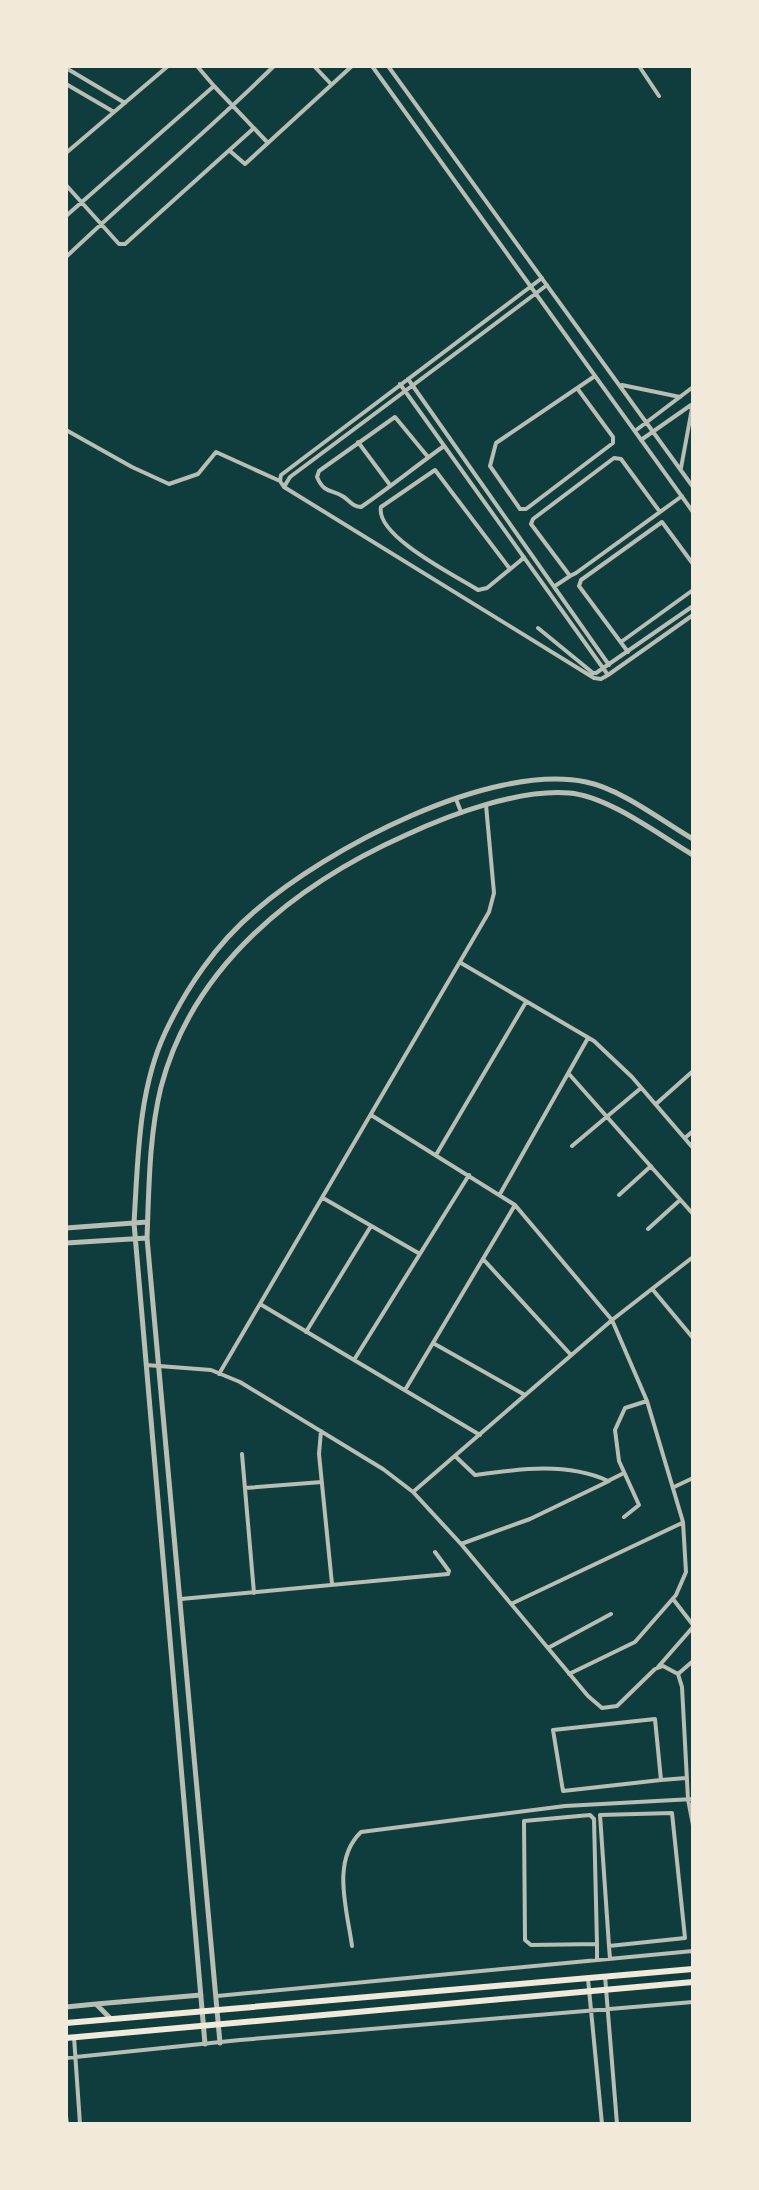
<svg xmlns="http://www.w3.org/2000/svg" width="759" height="2190" viewBox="0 0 759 2190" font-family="'DejaVu Sans',sans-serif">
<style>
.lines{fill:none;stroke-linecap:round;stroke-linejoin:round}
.minor{stroke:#b8beb3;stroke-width:4}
.tertiary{stroke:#b8beb3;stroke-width:5}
.secondary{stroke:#f1e9da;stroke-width:6}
</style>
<rect width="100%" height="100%" fill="#0f3d3e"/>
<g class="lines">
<!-- minor -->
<path class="minor" d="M197,66L214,86
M314,66L331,84
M372,66L693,512
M388,66L693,487
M639,66L659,96
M66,68L125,103
M66,84L114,112
M230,151L245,164L352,66
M66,153L168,66
M66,185L119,244H125L254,128
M66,216L214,86L268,143
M66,257C134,192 207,132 274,66
M542,278L281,475L280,481L284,487L594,678L601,679L608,675L693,615
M408,379L609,665
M400,384L608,675
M622,385L680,397
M577,388L613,437V443L526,509H520L490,466L496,443L595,376
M66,430L132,467L169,484L198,474L216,452L280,481
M635,431L693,387
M641,440L691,405
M358,442L390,485
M428,457L395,417L319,471L317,477C325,495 331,488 344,497C351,502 352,506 361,507C389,488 416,466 444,446
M681,468L693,403
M284,487L290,477L547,285
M660,512L621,459L614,458L533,519L531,524L570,576L576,573L682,496
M510,569L435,470L381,507C375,536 456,576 478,590L487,588L520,561L524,557
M555,586L570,576
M538,628L593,673H596L693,606
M621,642L693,590
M628,652L579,586L581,580L662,522L693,564
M456,799L461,812
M461,963L594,1041L632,1077L693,1148
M569,1074L693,1214
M656,1104L693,1071
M371,1115L515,1205L612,1320L647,1401L683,1522L686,1572L676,1595L635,1642L569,1674
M685,1138L693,1131
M572,1146L641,1088
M436,1155L526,1002
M500,1194L588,1038
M619,1195L651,1166
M323,1198L420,1254
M648,1229L680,1200
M483,1259L571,1355
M653,1290L693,1338
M260,1304L480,1435
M306,1332L371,1226
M433,1343L525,1395
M354,1360L469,1175
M146,1365L211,1370L240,1382L383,1469L413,1492L461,1544L588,1696L602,1708L617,1706L655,1669L663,1666L678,1674L682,1687L688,1799L693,1825
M219,1374L489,912L494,893L486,805
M405,1390L515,1205
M321,1431L319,1454L332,1584
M242,1454L254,1593
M455,1456L475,1475C519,1469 567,1462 608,1481L624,1473
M674,1487L693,1478
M245,1488L322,1482
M413,1492L612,1320L693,1257
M624,1517L639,1505L619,1461L615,1430L625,1408L647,1401
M461,1544L530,1519L609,1481
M181,1599L448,1574L449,1571L435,1552
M673,1599L693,1625
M511,1604L682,1523
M548,1648L611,1614
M658,1667L693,1627
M678,1674L693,1661
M661,1780L563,1791L553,1730L655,1719L661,1780L686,1778
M597,1944L531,1945L525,1940L524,1821L590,1815L594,1819L597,1944V1960
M352,1946C347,1909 331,1861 361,1832L565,1806L693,1799
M609,1946L600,1815L672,1813L685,1938L609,1946L610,1959
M605,1976L617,2124
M588,1979L602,2124
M217,1996L693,1951
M74,2037L80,2124
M66,2058L240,2040L693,2002
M66,2116L67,2124"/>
<!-- tertiary -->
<path class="tertiary" d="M66,1228L147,1222
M66,1243L147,1238
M96,2004L201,1995
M66,2007L96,2004L111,2019
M220,2043L147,1238C149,1188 149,1136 161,1087C193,965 296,884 406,835C451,814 519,789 569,793C608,796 659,835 693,855
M205,2044L134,1223C138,1160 138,1091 165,1033C186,988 217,943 255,911C326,849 490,762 586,782C621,789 662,821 693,839"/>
<!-- secondary -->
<path class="secondary" d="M66,2023L693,1969
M66,2038L693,1982"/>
</g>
<!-- border -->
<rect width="759" height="2190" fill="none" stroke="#f1e9da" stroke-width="136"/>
</svg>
